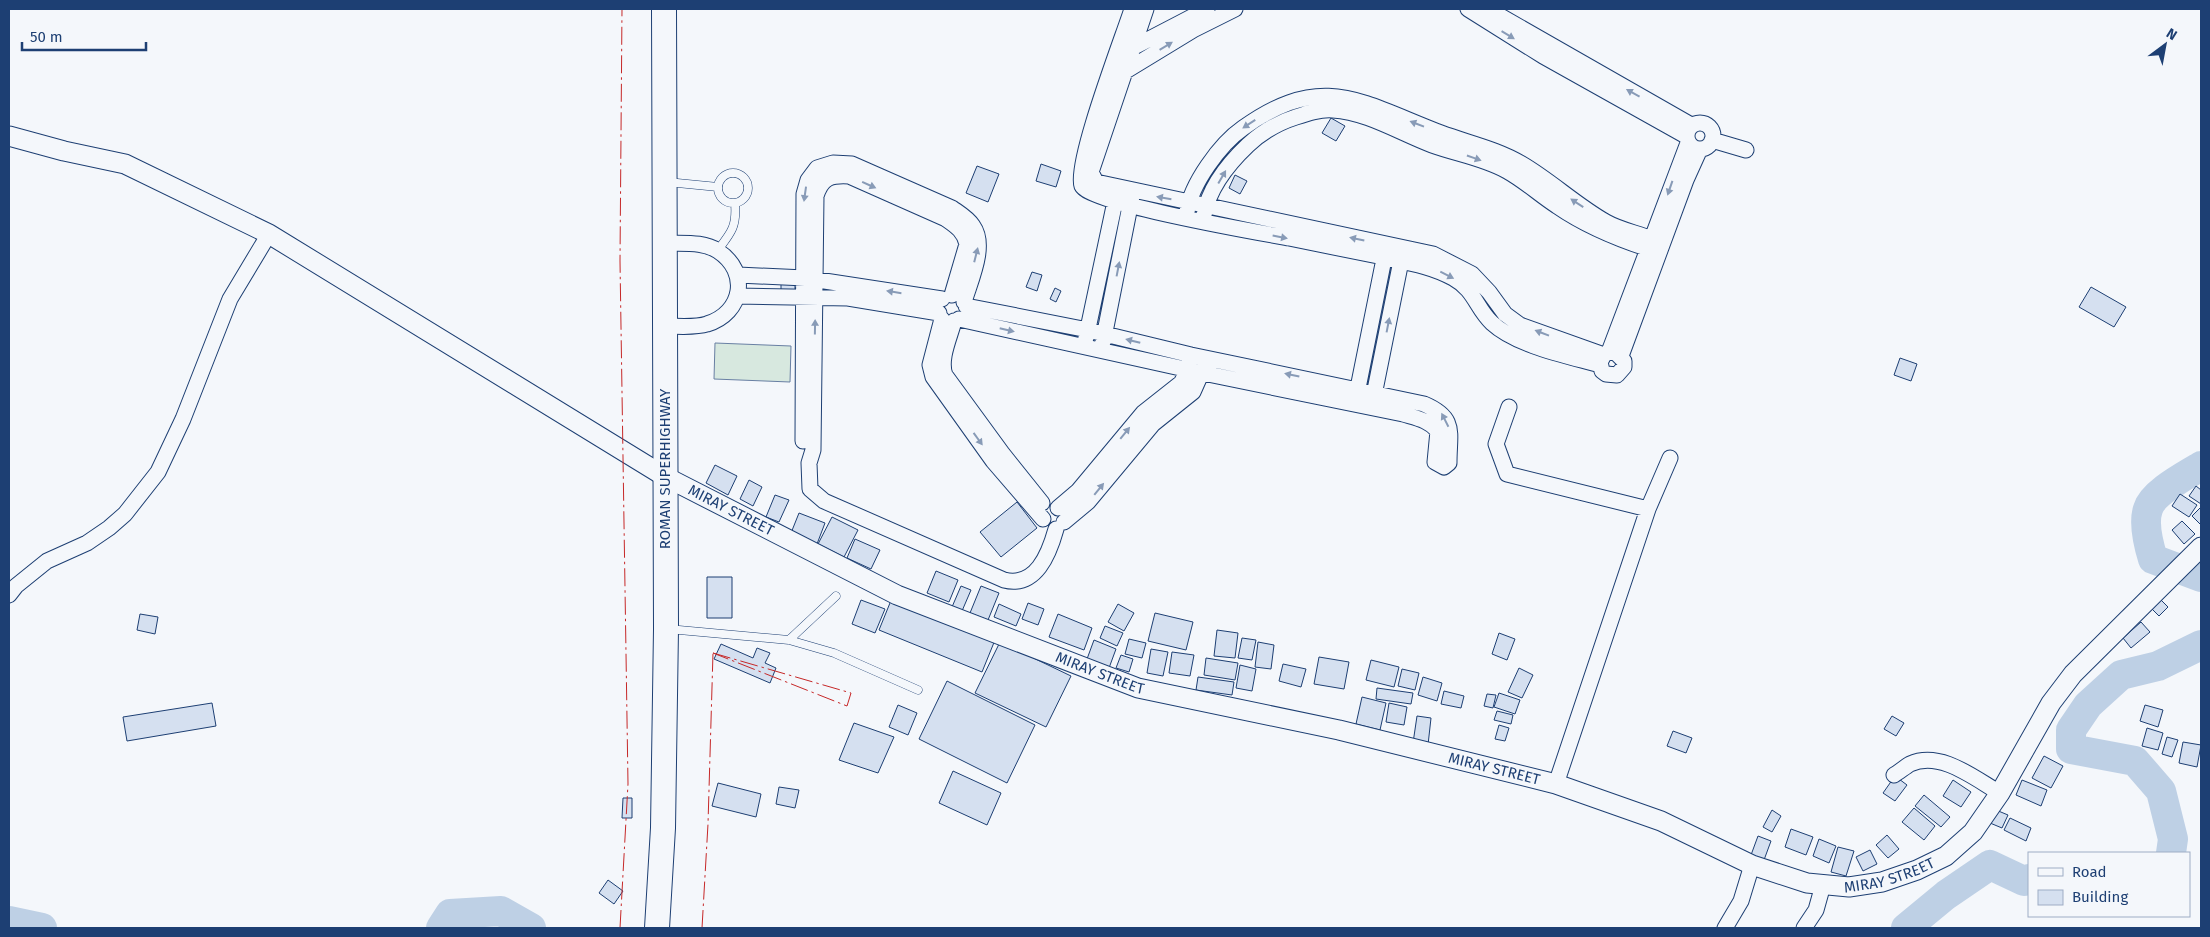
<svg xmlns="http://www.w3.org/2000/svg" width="2210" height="937" viewBox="0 0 2210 937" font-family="'Fira Sans',sans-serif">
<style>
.green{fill:#d7e8df;stroke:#687fa3}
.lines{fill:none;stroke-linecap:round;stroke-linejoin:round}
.river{stroke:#bed0e5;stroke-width:30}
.building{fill:#d5e0f0;stroke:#1d3f73}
.service-casing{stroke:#1d3f73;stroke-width:9}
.minor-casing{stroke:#1d3f73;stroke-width:17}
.tertiary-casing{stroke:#1d3f73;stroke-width:21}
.primary-casing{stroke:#1d3f73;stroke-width:26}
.service{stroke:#f4f7fb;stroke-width:8}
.minor{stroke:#f4f7fb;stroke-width:15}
.tertiary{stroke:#f4f7fb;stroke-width:19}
.primary{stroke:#f4f7fb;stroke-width:24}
.power{stroke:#c62828;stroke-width:1;stroke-dasharray:18 4 2.5 4;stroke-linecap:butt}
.oneway{fill:#889bb7}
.labels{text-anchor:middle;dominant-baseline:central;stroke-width:4;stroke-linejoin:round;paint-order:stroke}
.street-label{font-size:15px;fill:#1d3f73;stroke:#f4f7fb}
</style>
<rect width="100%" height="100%" fill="#f4f7fb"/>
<!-- green -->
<path class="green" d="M715,343L791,346L790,382L714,379Z"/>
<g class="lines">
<!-- river -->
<path class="river" d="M2201,466C2187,475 2153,492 2148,509C2143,523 2149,546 2153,559L2201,577
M2171,853L2173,839L2161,791L2135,761L2071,749V730L2088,705L2121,675L2158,666L2201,645
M9,921L42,928
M441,928L450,914L501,911L531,928
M1906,928L1946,895L1990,865L2024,881L2029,879"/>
</g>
<!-- building -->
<path class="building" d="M1331,118L1345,126L1336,141L1322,133Z
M1041,164L1061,171L1056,187L1036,181Z
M977,166L999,174L988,202L966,193Z
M1235,175L1247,181L1240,194L1229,188Z
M1032,272L1042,275L1037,291L1026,287Z
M781,283H795V294H781Z
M2091,287L2126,307L2114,327L2079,307Z
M1055,288L1061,291L1056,302L1050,299Z
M1900,358L1917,364L1911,381L1894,375Z
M715,465L737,476L728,495L706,483Z
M749,480L762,487L753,506L740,499Z
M2196,486L2201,490V504L2189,496Z
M2180,494L2197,505L2189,517L2172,506Z
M775,495L789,500L779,522L766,517Z
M1017,502L1037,528L1001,557L980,532Z
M2201,507V525L2192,516Z
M799,513L825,523L817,544L791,533Z
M832,517L858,530L844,557L818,544Z
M2182,521L2195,534L2184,544L2172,530Z
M855,539L880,550L871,569L847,558Z
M936,571L958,580L949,602L927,593Z
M707,577H732V618H707Z
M961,586L971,590L962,611L952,607Z
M981,586L999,593L988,620L970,613Z
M892,598L995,640L982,672L879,630Z
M2160,599L2168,607L2159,616L2151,608Z
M861,600L885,609L875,633L852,624Z
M1028,603L1044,609L1038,625L1022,619Z
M999,604L1021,614L1016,626L994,617Z
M1118,604L1134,613L1124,631L1108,622Z
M1155,613L1193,622L1186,650L1148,641Z
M140,614L158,617L155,634L137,630Z
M1058,614L1092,628L1084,650L1049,637Z
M2141,622L2150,632L2131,648L2123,638Z
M1105,626L1123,633L1117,646L1100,638Z
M1217,630L1238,633L1235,658L1214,656Z
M1499,633L1515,639L1507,660L1492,654Z
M1242,638L1256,640L1252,660L1238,658Z
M1129,639L1146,643L1142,658L1125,654Z
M1094,640L1116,649L1109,668L1087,659Z
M1000,642L1071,676L1046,727L975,693Z
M1258,642L1274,645L1271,669L1255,667Z
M721,644L753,658L757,648L770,653L765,663L776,668L770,683L714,659Z
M1151,649L1168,652L1163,676L1147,673Z
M1172,652L1194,655L1190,676L1169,673Z
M1121,655L1133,659L1129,672L1116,668Z
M1319,657L1349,662L1344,689L1314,684Z
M1206,658L1238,663L1235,680L1204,675Z
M1371,660L1399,667L1394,687L1366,680Z
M1283,664L1306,669L1301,687L1279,681Z
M1240,665L1256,669L1252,691L1236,688Z
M1519,668L1533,675L1522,698L1508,692Z
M1402,669L1419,673L1415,690L1398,686Z
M1198,677L1234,682L1232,695L1196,690Z
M1423,677L1442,683L1437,701L1418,695Z
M947,681L1035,725L1007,783L919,739Z
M1377,688L1413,693L1411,704L1376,699Z
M1444,691L1464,696L1461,708L1441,704Z
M1499,693L1520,700L1515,714L1494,707Z
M1487,694L1496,695L1493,708L1484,706Z
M1362,697L1386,703L1380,730L1356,724Z
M212,703L216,726L127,741L123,717Z
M1389,703L1407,707L1404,725L1386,722Z
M898,705L917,713L908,735L889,727Z
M2145,705L2163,710L2158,727L2140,721Z
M1497,711L1513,715L1511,724L1494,720Z
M1417,716L1431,718L1428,745L1413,743Z
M1892,716L1904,723L1896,736L1884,729Z
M854,723L894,737L878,773L839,760Z
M1499,725L1509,728L1505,741L1495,739Z
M2147,728L2163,733L2158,750L2142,746Z
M1673,731L1692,738L1686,753L1667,746Z
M2167,737L2178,740L2172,757L2162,754Z
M2183,742L2201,745L2197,767L2179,763Z
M2044,756L2063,766L2051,788L2032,778Z
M953,771L1001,793L987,825L939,803Z
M1895,776L1907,785L1895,801L1883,793Z
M1953,780L1971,792L1961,807L1943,796Z
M2022,780L2047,790L2041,806L2016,795Z
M718,783L761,794L756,817L712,806Z
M779,787L799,790L795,808L776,804Z
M1924,795L1950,817L1941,827L1915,806Z
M623,798H632V818H622Z
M1914,808L1935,826L1924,840L1902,822Z
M1772,810L1781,816L1772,832L1763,827Z
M1996,810L2008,815L2002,828L1990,823Z
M2010,818L2031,828L2026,841L2004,830Z
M1791,829L1813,837L1806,855L1785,847Z
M1887,835L1899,849L1888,858L1876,845Z
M1758,836L1771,841L1764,860L1751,855Z
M1819,839L1836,846L1829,863L1813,856Z
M1838,847L1854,851L1846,876L1831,872Z
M1870,850L1877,864L1863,871L1856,857Z
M608,880L623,891L614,904L599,893Z"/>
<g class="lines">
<!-- service casing -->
<g class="service-casing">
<path id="service" d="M718 188a15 15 0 1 1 30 0a15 15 0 1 1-30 0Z
M667,182L718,187
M717,251C731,233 737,227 735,203
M668,629L789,640L834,653L918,690
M789,640L836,596"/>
</g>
<!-- minor casing -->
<g class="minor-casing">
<path id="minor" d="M1132,9C1123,37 1074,164 1082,186C1089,203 1261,233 1289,238C1318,244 1348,250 1378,256C1404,262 1429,265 1453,278C1475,290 1476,308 1492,323C1517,346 1568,356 1600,365
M1146,9L1091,172L1096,182L1433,254L1472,274L1489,292L1505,314L1520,325L1604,355
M1468,9L1543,56L1686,136
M1488,9L1691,125
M1132,48L1207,9
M1124,72L1193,30L1235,9
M1687 136a13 13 0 1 1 26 0a13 13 0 1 1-26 0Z
M1712,140L1746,150
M1187,212C1191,184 1220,144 1243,128C1323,71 1360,102 1441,133C1468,143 1497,149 1522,164C1551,181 1576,205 1606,222C1620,230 1637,233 1652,239
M1204,215C1209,188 1229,163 1248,145C1262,132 1277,123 1296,117C1308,113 1320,109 1333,110C1367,112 1400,133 1432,145C1457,154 1484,158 1507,171C1525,181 1540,195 1557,206C1586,226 1615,238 1649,249
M738,275L805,278L942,299
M952,295L967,244C964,231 956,226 946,219L849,176C831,175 822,177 816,196L813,450L809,463L810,489L824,501L1004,580C1036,588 1049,554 1056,529
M737,296L848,298L939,313
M942,319L930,365L933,377L993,461L1043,519
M959,319L1203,373L1403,414C1416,418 1429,420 1438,431L1435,462L1444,467L1449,463C1449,432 1457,418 1424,404L1191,355L1088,330L966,306
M954,321C950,337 939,359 945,375L1002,453L1042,503
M665,326C678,326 695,328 707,324C743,313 750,272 718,251C703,241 683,244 665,243
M1086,338L1117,192
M1103,342L1132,196
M1609,352L1616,353L1624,361V367L1617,375L1606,374L1602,371L1600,362L1604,355L1609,352L1688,143
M1621,356L1686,180L1700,149
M1356,398L1386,249
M1373,400L1403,251
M1509,407L1496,444L1507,474L1648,509
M803,441L804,194L808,180L817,168L833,163L852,164L952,208C959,213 968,218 973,226C987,246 970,281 964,302
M1058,508L1078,491L1143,413L1181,383L1188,370L1190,360
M1064,522L1088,502L1153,424L1193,392L1205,365
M9,595L16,586L47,561L87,543L109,528L125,514L158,472L183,419L230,299L269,234
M1894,775C1899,772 1905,767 1910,764C1941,750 1975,779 2000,793
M1556,784L1648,509L1670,458
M1725,928L1741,901L1752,865
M1804,928L1816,910L1823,885"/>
</g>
<!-- tertiary casing -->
<g class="tertiary-casing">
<g id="tertiary">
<path id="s1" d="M9,136L64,151L125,164L269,234L664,476L897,595L1138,688L1339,730L1556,784L1661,821L1752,865L1807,883L1849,887L1882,882L1917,870L1946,856L1973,832L2000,793L2051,703L2073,674L2201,547"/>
</g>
</g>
<!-- primary casing -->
<g class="primary-casing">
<path id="primary" d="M657,928L663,828L666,629L664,9"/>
</g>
<!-- service -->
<use href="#service" class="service"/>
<!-- minor -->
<use href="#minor" class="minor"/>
<!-- tertiary -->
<use href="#tertiary" class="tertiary"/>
<!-- primary -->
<use href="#primary" class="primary"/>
<!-- power -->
<path class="power" d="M713,653L851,693L847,706Z
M620,928L628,784L620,261L622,9
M702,928L708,824L713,653"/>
</g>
<!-- one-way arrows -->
<defs><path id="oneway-solid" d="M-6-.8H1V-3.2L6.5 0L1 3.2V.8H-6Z" transform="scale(1.25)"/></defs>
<g class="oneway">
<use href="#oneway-solid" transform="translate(1508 35) rotate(31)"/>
<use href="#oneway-solid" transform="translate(1166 46) rotate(-31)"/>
<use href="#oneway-solid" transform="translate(1633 93) rotate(-151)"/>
<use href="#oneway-solid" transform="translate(1249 124) rotate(147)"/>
<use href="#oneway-solid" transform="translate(1417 124) rotate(-159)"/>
<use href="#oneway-solid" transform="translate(1474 158) rotate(19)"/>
<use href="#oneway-solid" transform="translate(1222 177) rotate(-60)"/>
<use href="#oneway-solid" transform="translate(869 185) rotate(24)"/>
<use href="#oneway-solid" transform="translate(1670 188) rotate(109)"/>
<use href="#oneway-solid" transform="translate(805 194) rotate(98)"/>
<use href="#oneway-solid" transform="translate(1164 198) rotate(-170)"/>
<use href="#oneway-solid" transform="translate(1577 203) rotate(-147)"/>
<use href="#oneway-solid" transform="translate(1280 237) rotate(11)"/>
<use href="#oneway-solid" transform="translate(1357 239) rotate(-168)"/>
<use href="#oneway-solid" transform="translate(976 255) rotate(-76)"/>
<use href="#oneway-solid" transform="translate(1118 269) rotate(-79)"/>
<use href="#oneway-solid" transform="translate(1447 275) rotate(27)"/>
<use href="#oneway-solid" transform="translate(894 292) rotate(-171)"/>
<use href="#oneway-solid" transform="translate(1388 325) rotate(-79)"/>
<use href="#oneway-solid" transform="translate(815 327) rotate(-89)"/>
<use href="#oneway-solid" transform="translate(1007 330) rotate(13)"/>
<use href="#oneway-solid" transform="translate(1542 333) rotate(-159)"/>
<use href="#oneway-solid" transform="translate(1133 341) rotate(-166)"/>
<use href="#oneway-solid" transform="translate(1292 375) rotate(-168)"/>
<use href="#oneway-solid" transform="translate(1445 420) rotate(-117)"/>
<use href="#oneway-solid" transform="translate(1125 433) rotate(-51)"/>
<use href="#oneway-solid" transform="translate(978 439) rotate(54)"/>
<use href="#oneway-solid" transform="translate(1099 489) rotate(-51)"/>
</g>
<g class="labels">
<!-- street labels -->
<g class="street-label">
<text transform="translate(665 469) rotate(-90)">ROMAN SUPERHIGHWAY</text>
<text stroke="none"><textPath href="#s1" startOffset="818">MIRAY STREET</textPath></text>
<text stroke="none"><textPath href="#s1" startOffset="1222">MIRAY STREET</textPath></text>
<text stroke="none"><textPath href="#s1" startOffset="1628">MIRAY STREET</textPath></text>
<text stroke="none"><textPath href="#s1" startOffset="2046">MIRAY STREET</textPath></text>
</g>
</g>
<!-- border -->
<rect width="2210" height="937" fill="none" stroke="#1d3f73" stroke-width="20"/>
<!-- legend -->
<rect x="2028" y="852" width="162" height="65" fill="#f4f7fb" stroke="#9eadc5"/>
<rect x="2038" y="868" width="25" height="8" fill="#f4f7fb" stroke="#9eadc5"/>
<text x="2072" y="877" font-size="15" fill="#1d3f73">Road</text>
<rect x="2038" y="890" width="25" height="15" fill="#d5e0f0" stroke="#9eadc5"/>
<text x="2072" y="902" font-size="15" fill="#1d3f73">Building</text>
<!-- north arrow -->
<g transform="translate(2165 45) rotate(32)" stroke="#f4f7fb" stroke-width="4" paint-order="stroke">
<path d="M0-4L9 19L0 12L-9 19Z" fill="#1d3f73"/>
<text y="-8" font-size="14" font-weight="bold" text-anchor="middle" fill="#1d3f73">N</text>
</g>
<!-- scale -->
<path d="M22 42v8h124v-8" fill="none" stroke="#1d3f73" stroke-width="2.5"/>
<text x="30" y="42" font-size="15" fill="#1d3f73" stroke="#f4f7fb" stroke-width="4" paint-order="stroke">50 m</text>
</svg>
